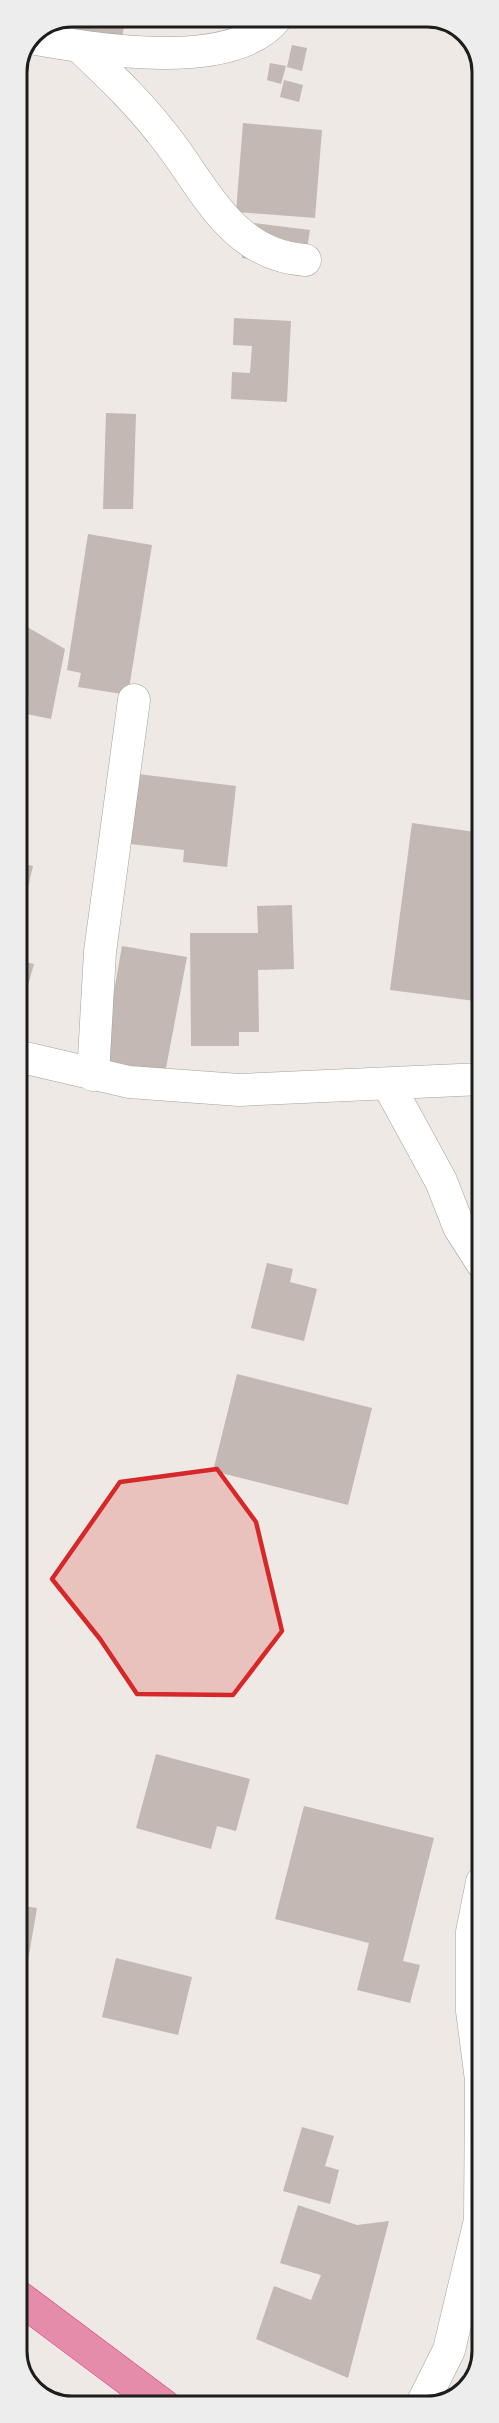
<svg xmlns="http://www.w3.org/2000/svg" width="499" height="2423" viewBox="0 0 499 2423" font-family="'Asap Condensed',sans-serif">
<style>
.building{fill:#c3b8b3}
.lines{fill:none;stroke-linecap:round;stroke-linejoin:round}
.street-casing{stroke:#a1a1a1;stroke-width:33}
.highway-casing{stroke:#d6277e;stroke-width:34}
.street{stroke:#fff;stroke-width:32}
.highway{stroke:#e58cab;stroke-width:33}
.marked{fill:#d62828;fill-opacity:0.2;stroke:#d62828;stroke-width:4.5;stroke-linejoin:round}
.rim{fill:none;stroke:#1d1d1d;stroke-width:3}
</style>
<rect width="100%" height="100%" fill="#eee9e4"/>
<!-- building -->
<path class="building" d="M72,16L126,17L117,62L33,32Z
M292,45L307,48L302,71L287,67Z
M270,63L286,66L281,84L267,80Z
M284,80L303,85L299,102L280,97Z
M243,123L322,130L315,218L236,212Z
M247,222L310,230L304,267L242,258Z
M234,318L291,321L287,402L231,399L232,372L250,373L252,346L233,345Z
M106,413L136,414L133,509H103Z
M88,534L152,545L128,695L78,687L81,673L67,670Z
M17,621L65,649L51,719L17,712Z
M138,774L236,786L227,867L183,862L184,850L130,844Z
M412,823L482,833V947L475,1001L390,990Z
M17,862L33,866L24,905L17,910Z
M292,905L294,969L258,970L259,1032H239V1046H191L190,933H258L257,906Z
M122,946L187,957L163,1084L100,1072Z
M17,960L34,964L25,996L17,993Z
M267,1263L293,1269L290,1282L317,1289L304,1341L251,1328Z
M237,1374L372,1408L348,1505L213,1471Z
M156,1754L250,1779L236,1831L217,1826L211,1849L136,1828Z
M304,1806L434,1838L403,1961L420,1965L410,2003L357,1990L369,1943L275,1919Z
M17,1905L37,1908L28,1961L17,1959Z
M116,1958L192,1977L178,2035L102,2017Z
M302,2127L334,2136L325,2166L339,2170L330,2204L283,2191Z
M298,2205L357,2225L389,2221L348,2378L256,2339L274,2286L311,2300L321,2275L280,2263Z"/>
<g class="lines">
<!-- street casing -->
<g class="street-casing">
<path id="street" d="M30,38C93,49 233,74 277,17
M79,46C108,74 136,100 161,132C203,183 229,255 305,260
M17,1056L129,1082L239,1090L482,1079
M93,1075L100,952L134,700
M388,1084L441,1181L459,1227L482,1263
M421,2406L449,2350L480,2220L481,2080L472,2011V1932L482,1882"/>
</g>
<!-- highway casing -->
<g class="highway-casing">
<path id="highway" d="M17,2296L164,2406"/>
</g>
<!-- street -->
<use href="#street" class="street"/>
<!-- highway -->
<use href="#highway" class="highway"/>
</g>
<!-- marked area -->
<path class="marked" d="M217,1469L256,1522L282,1631L233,1695L137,1694L100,1639L52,1579L120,1482Z"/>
<!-- crop -->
<path d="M0 0H499V2423H0ZM72 27H427A45 45 0 0 1 472 72V2351A45 45 0 0 1 427 2396H72A45 45 0 0 1 27 2351V72A45 45 0 0 1 72 27Z" fill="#ededed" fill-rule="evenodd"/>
<path class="rim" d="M72 27H427A45 45 0 0 1 472 72V2351A45 45 0 0 1 427 2396H72A45 45 0 0 1 27 2351V72A45 45 0 0 1 72 27Z"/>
</svg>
